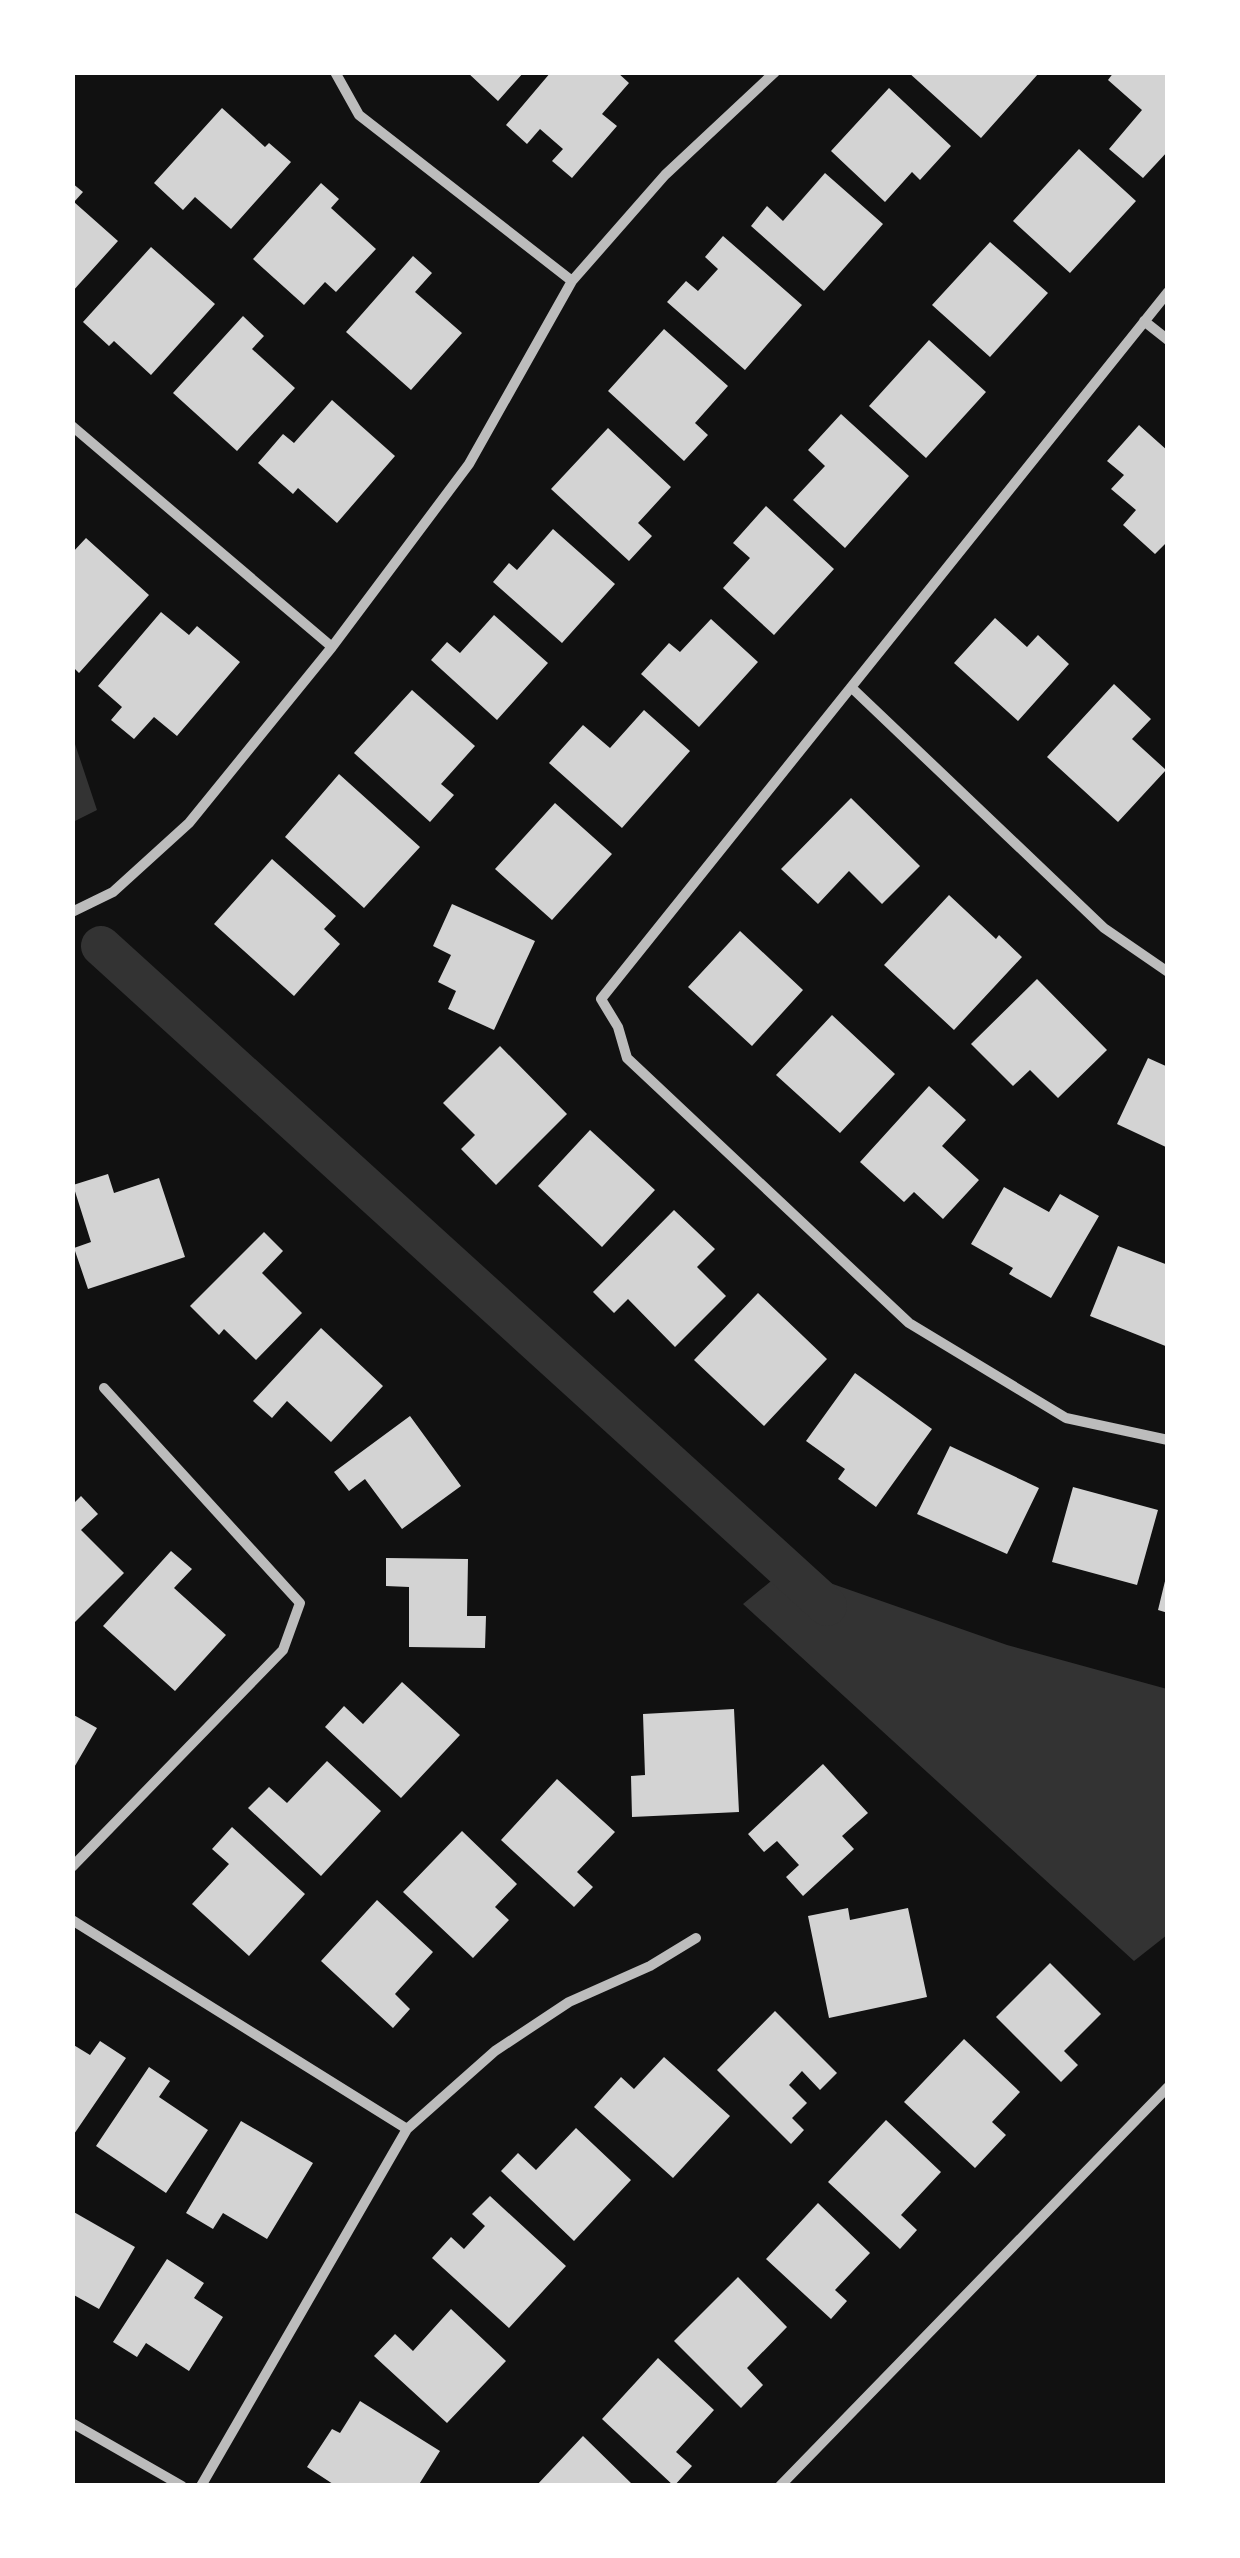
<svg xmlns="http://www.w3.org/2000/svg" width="1240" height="2558" viewBox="0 0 1240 2558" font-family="Commissioner,sans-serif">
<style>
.water{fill:#333}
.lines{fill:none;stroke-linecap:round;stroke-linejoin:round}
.canal{stroke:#333;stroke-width:40}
.building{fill:#d3d3d3}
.minor{stroke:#bcbcbc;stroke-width:10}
</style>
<rect width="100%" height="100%" fill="#111"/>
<!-- water -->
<path class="water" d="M72,735L97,810L73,822H72Z
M787,1568L1007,1645L1167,1689V1935L1134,1961L743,1604Z"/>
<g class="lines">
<!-- canal -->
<path class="canal" d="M101,946L827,1606"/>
</g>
<!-- building -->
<path class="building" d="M467,72H524L498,101Z
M551,72H617L629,83L602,114L617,126L572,178L552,161L563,149L540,129L527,144L506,125Z
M908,72H1036L1038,74L981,138Z
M1114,72H1168V151L1143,178L1109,149L1142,110L1108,80Z
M889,88L951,146L920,180L912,172L885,202L831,151Z
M222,108L265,147L269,143L291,162L231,229L195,197L183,210L154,183Z
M1079,149L1136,201L1070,273L1013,221Z
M825,173L883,224L824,291L751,226L767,206L783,221Z
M72,183L83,192L74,202L118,241L72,292Z
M321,183L339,199L331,208L376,249L336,292L325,282L304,305L253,259Z
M723,236L802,305L745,370L667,302L686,281L698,291L718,269L705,257Z
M990,242L1048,293L990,357L932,305Z
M151,247L215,304L151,375L114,341L109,346L83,322Z
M413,256L432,273L415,292L462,333L411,390L346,332Z
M243,316L264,336L252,349L295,388L237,451L173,393Z
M664,329L728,386L695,423L708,435L684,461L608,391Z
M929,340L986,392L926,458L869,406Z
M332,400L395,456L337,523L298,488L293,494L258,463L283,434L294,443Z
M841,414L909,476L845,548L793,500L825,466L808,450Z
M1139,425L1168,451V541L1155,554L1123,525L1136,510L1111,489L1124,475L1107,461Z
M608,428L671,487L638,523L652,536L629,561L551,489Z
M766,506L834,569L774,635L723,588L750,558L733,543Z
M553,529L615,584L562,643L493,582L509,563L517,570Z
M86,538L149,595L79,673L72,666V553Z
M161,612L189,635L197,626L240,662L177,736L154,717L134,739L111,720L122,707L98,686Z
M494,615L548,663L497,720L431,660L447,642L460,653Z
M995,618L1027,647L1038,635L1069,664L1018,721L954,663Z
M711,619L758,662L699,727L641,674L669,643L680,652Z
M1114,684L1151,719L1132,739L1166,770L1118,822L1047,757Z
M412,690L475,746L441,784L454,795L430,822L354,753Z
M644,710L690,751L622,828L549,763L583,725L610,748Z
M339,774L420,847L364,908L285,837Z
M851,798L920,866L882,904L849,871L818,904L781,869Z
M555,803L612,854L552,920L495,869Z
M272,859L336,916L324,929L340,944L294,996L214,924Z
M949,895L996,939L999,935L1022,957L954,1030L884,965Z
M452,904L535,941L494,1030L448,1009L456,991L438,982L451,955L433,946Z
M740,931L803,990L752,1046L688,987Z
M1037,979L1107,1050L1058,1098L1030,1070L1013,1086L971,1044Z
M832,1015L895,1074L840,1133L776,1075Z
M500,1046L567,1114L496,1185L461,1149L475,1135L443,1103Z
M1148,1058L1168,1067V1148L1117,1124Z
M929,1086L966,1120L942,1146L979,1180L943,1219L914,1192L904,1202L860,1162Z
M590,1130L655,1190L602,1247L538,1186Z
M108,1174L114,1193L159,1178L185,1257L88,1289L74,1248L91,1242L73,1185Z
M1004,1187L1049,1212L1060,1194L1099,1216L1051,1298L1009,1274L1013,1268L971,1244Z
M674,1210L715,1249L697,1267L726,1296L675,1347L628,1299L614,1313L593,1292Z
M264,1232L283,1251L262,1273L302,1313L256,1360L224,1329L219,1335L190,1306Z
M1118,1246L1168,1265V1347L1090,1316Z
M758,1293L827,1359L764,1426L694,1360Z
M321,1328L383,1386L331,1442L287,1401L272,1418L253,1401Z
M855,1373L932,1429L876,1507L838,1479L845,1469L806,1441Z
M410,1416L461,1486L402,1529L365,1479L349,1491L334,1472Z
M950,1446L1039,1488L1007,1554L917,1514Z
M1073,1487L1158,1510L1137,1585L1052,1562Z
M81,1496L98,1514L81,1530L124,1573L72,1625V1505Z
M171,1551L192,1569L174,1588L226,1635L175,1691L103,1626Z
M386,1558L468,1559L467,1616H486L485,1648L409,1647V1587L386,1586Z
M1166,1577L1168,1578V1613L1158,1610Z
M402,1682L460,1735L401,1798L325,1727L344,1706L363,1724Z
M734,1709L739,1812L632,1817L631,1776L645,1775L643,1714Z
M72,1714L97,1728L72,1771Z
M327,1761L381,1811L321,1876L248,1808L269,1787L287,1803Z
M823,1764L868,1813L842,1836L854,1849L803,1896L786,1877L799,1865L777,1841L764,1852L748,1834Z
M557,1779L615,1832L577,1872L593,1887L574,1907L501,1840Z
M232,1827L305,1894L249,1956L192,1904L229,1864L212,1849Z
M462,1831L517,1884L495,1907L509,1920L473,1958L403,1892Z
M377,1900L433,1952L395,1994L410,2009L393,2028L321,1961Z
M848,1908L850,1920L908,1908L927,1997L829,2018L808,1916Z
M1050,1963L1101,2014L1064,2051L1078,2065L1061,2082L996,2017Z
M775,2011L837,2073L820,2090L802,2071L789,2085L807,2103L792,2118L804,2130L791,2144L717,2070Z
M964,2039L1020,2092L992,2122L1006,2135L975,2168L904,2102Z
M100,2041L126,2058L72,2137V2044L90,2055Z
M664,2057L730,2116L673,2178L594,2107L621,2077L634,2089Z
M149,2067L170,2081L159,2097L208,2130L166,2193L96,2146Z
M886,2120L941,2172L901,2215L917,2230L900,2249L828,2182Z
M241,2121L313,2163L267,2239L223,2213L213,2229L186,2213Z
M576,2128L631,2180L574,2241L501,2171L518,2153L536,2170Z
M490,2196L566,2266L509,2328L432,2258L451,2237L464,2249L485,2226L472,2214Z
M818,2203L870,2253L835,2290L847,2301L831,2319L766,2259Z
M72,2211L135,2247L99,2309L72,2294Z
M167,2259L204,2283L194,2298L223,2317L189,2371L146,2343L137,2357L113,2342Z
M738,2277L787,2327L747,2368L763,2385L741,2408L674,2341Z
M451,2309L506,2361L447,2423L374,2356L395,2334L413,2351Z
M658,2358L714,2410L676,2452L692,2466L674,2486L602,2419Z
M360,2401L440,2451L418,2486H336L307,2467L332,2429L340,2433Z
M583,2436L634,2486H536Z"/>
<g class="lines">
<!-- minor -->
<path class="minor" d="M335,72L359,115L572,281
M1168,292L601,999L618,1027L627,1058L909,1323L1066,1418L1168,1440
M1144,321L1168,340
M72,426L332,647
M853,689L1104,928L1168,972
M72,912L113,892L189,823L332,647L469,464L572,281L665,175L775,72
M72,1867L283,1650L300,1603L104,1388
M72,1920L407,2129
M72,2423L182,2486
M201,2486L407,2129L495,2051L569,2002L650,1966L696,1938
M780,2486L1168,2087"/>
</g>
<!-- border -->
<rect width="1240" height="2558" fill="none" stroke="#ffffff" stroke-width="150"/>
</svg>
